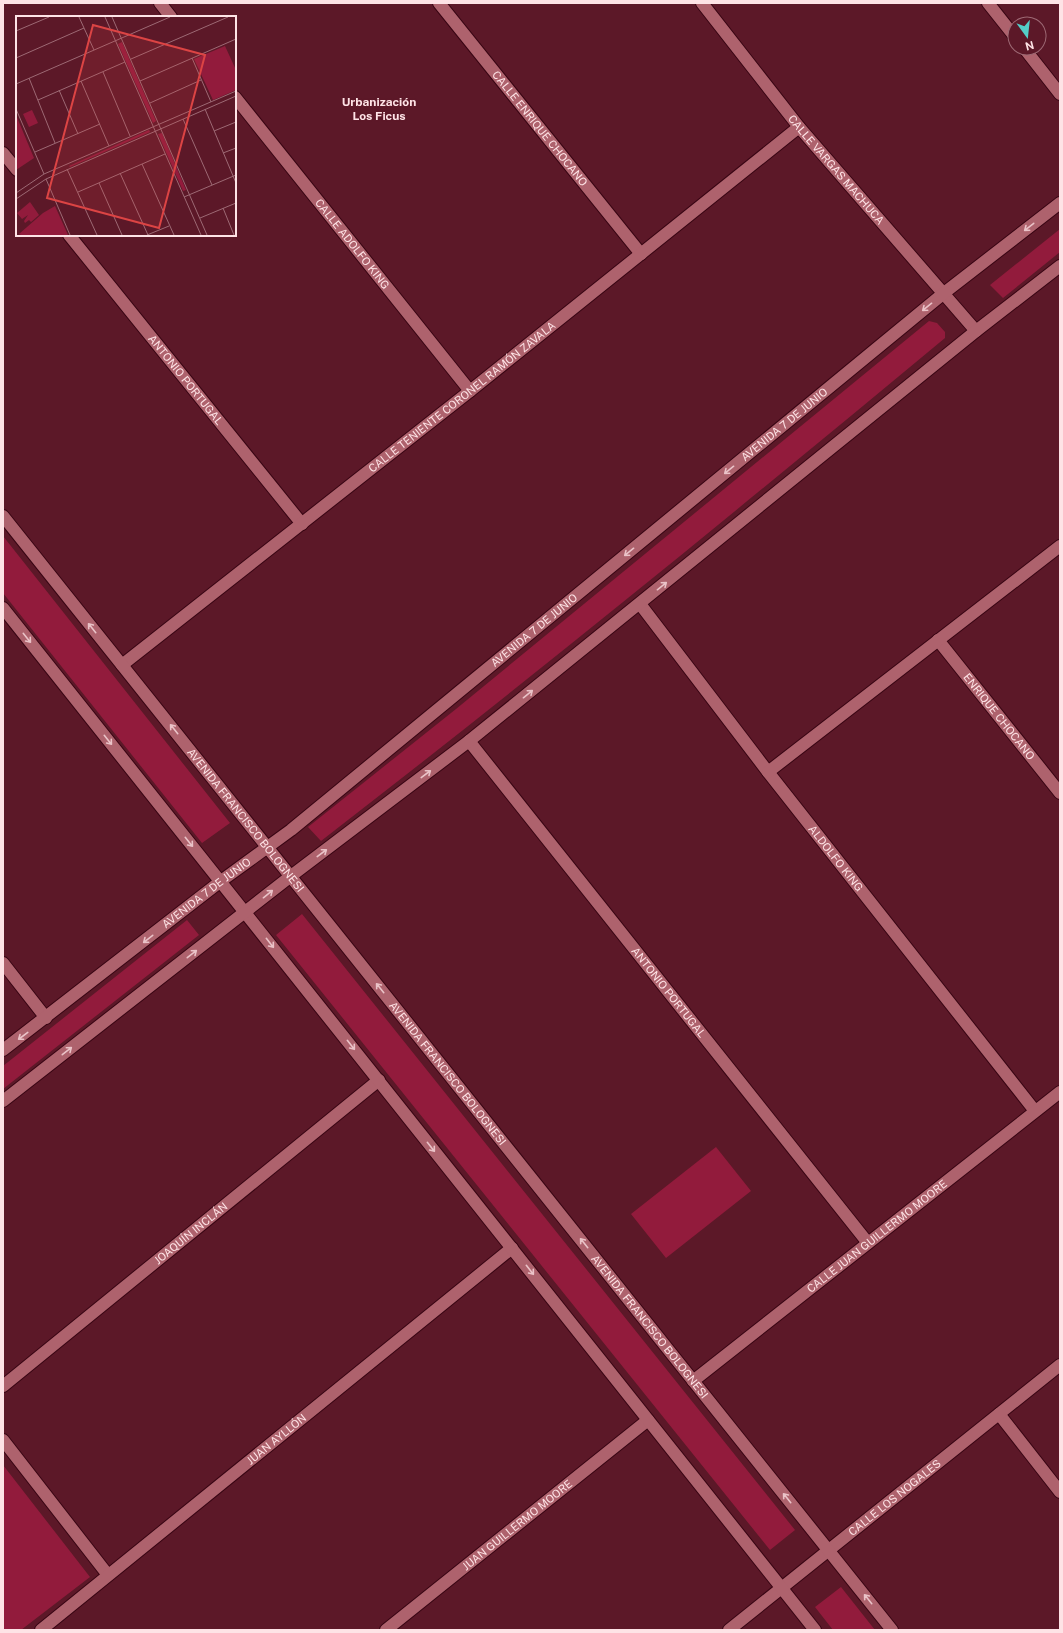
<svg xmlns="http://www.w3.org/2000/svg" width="1063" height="1633" viewBox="0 0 1063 1633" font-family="'Public Sans',sans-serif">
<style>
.green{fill:#921b3c}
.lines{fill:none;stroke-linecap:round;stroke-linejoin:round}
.street-casing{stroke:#380513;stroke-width:14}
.secondary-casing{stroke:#380513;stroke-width:14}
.street{stroke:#ae626d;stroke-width:12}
.secondary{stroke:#ae626d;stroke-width:12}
.oneway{stroke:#eac3c8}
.labels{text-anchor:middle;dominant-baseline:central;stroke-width:3;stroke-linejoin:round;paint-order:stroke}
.street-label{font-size:11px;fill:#fee3e6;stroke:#5c1828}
.neighbourhood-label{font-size:12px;font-weight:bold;fill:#fee3e6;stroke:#5c1828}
.inset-road{fill:none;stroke:#9d6974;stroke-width:1}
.view{fill:#dc4444;fill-opacity:0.15;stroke:#dc4444;stroke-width:2}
.inset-edge{fill:none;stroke:#fee3e6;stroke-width:2}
</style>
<rect width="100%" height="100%" fill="#5c1828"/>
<!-- green -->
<path class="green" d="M1060,229V252L1003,298L990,285Z
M929,321L937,323L945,332V338C739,509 532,678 321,841L308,827L456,709Z
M3,536L230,823L202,843L3,593Z
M302,914L795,1530L770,1550L276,935Z
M187,920L199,935L3,1089V1066Z
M716,1147L751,1191L666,1258L631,1214Z
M3,1465L90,1577L21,1630H3Z
M841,1587L875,1630H833L815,1607Z"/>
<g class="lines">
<!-- street casing -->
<g class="street-casing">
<g id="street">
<path d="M160,3L171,17"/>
<path id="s1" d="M439,3L641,254"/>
<path id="s2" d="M702,3L799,127L976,331"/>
<path d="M988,3L1015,37"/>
<path d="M1024,48L1060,94"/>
<path id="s3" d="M235,97L470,391"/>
<path d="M3,153L17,170"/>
<path id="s4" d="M69,235L302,524"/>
<path id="s5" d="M640,604L768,772L1035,1111"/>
<path id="s6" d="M938,640L1060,793"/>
<path id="s7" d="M122,665L470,391L799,127"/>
<path id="s8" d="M469,741L868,1243"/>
<path d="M768,772L1060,546"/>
<path d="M3,963L46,1018"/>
<path id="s9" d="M693,1381L1060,1092"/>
<path id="s10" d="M3,1386L379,1080"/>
<path d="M999,1414L1060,1492"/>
<path d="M3,1440L108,1575"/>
<path id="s11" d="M41,1630L512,1248"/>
<path id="s12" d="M386,1630L648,1420"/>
<path id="s13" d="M729,1630L1060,1365"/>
</g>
</g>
<!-- secondary casing -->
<g class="secondary-casing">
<g id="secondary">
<path id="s14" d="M3,516L892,1630"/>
<path d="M3,608L815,1630"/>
<path id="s15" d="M3,1050L221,881L291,830L944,293L1060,203"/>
<path d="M3,1101L291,876L469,741L976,331L1060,266"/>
</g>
</g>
<!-- street -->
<use href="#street" class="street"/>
<!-- secondary -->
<use href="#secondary" class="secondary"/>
</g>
<!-- one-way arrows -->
<defs><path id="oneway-shaft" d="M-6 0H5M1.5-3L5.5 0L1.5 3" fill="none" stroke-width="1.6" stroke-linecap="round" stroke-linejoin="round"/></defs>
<g class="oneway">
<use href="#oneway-shaft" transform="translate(1029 227) rotate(142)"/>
<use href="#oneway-shaft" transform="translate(927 307) rotate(141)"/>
<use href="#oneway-shaft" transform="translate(729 470) rotate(141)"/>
<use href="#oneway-shaft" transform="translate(629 552) rotate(141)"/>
<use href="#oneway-shaft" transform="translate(662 586) rotate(-39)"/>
<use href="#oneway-shaft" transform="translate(92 628) rotate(-129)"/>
<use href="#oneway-shaft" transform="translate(27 638) rotate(51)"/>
<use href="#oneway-shaft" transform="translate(528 694) rotate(-39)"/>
<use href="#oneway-shaft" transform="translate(174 729) rotate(-129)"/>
<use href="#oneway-shaft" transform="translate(108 740) rotate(51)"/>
<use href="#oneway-shaft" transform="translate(426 774) rotate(-37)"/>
<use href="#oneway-shaft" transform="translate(189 842) rotate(51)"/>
<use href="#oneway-shaft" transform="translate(322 853) rotate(-37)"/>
<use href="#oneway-shaft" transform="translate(268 894) rotate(-39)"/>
<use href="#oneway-shaft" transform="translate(148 939) rotate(142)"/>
<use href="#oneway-shaft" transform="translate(270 943) rotate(52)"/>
<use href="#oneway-shaft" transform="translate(192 954) rotate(-38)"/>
<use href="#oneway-shaft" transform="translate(380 988) rotate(-129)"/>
<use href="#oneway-shaft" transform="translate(23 1036) rotate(143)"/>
<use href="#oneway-shaft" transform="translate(351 1045) rotate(52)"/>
<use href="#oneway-shaft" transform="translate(67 1051) rotate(-38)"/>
<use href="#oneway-shaft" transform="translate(431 1147) rotate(52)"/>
<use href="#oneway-shaft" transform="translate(584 1243) rotate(-129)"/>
<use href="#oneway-shaft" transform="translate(530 1270) rotate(52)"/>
<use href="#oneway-shaft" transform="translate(787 1498) rotate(-129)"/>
<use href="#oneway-shaft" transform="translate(868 1599) rotate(-129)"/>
</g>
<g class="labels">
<!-- street labels -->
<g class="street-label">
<text stroke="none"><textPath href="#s1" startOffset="161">CALLE ENRIQUE CHOCANO</textPath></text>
<text stroke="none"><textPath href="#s2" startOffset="214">CALLE VARGAS MACHUCA</textPath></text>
<text stroke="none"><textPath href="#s3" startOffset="188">CALLE ADOLFO KING</textPath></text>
<text stroke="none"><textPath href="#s4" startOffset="186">ANTONIO PORTUGAL</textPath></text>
<text stroke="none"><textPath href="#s7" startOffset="433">CALLE TENIENTE CORONEL RAMÓN ZAVALA</textPath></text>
<text stroke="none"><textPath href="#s15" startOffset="1001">AVENIDA 7 DE JUNIO</textPath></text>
<text stroke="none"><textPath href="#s15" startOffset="677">AVENIDA 7 DE JUNIO</textPath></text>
<text stroke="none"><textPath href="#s6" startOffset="98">ENRIQUE CHOCANO</textPath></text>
<text stroke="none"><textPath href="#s14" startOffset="389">AVENIDA FRANCISCO BOLOGNESI</textPath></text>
<text stroke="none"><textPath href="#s5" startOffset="321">ALDOLFO KING</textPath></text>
<text stroke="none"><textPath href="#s15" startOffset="257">AVENIDA 7 DE JUNIO</textPath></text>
<text stroke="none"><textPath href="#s8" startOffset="321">ANTONIO PORTUGAL</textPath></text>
<text stroke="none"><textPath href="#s14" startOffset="713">AVENIDA FRANCISCO BOLOGNESI</textPath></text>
<text stroke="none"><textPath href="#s10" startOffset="242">JOAQUÍN INCLÁN</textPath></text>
<text stroke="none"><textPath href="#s9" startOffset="234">CALLE JUAN GUILLERMO MOORE</textPath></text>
<text stroke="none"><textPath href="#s14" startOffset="1037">AVENIDA FRANCISCO BOLOGNESI</textPath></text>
<text stroke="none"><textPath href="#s11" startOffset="303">JUAN AYLLÓN</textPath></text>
<text stroke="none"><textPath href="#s13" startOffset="212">CALLE LOS NOGALES</textPath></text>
<text stroke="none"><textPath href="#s12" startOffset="168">JUAN GUILLERMO MOORE</textPath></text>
</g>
<!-- neighbourhood labels -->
<g class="neighbourhood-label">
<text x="379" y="102">Urbanización<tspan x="379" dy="14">Los Ficus</tspan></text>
</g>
</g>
<!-- overview -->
<g transform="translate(16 16)">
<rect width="220" height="220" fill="#5c1828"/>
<path d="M106,26L140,105L137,107L102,28ZM209,30L220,54V74L197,84L178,43ZM16,94L22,107L13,111L7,98ZM0,99L18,142L0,154ZM133,114L134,116L54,151L53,150ZM146,117L170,174L167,175L142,118ZM14,186L23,199L15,206L13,204L9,207L8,205L12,199L6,203L1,197ZM39,190L52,219H5L3,218L27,197Z" fill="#921b3c"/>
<path class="inset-road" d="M63,1L78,34M89,1L185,219M96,1L191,219M0,15L33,1M0,42L68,12M176,42L195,86M115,43L212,1M87,56L114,120M13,62L39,127M65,65L93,130M124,65L220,23M0,68L154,1M43,74L62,118M22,84L109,46M134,87L185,64M0,93L28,158M189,93L220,167M167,103L196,169M198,115L220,106M19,136L84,108M207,137L220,132M126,148L158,219M51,153L81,219M104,157L132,219M30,163L54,219M83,167L106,219M62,176L149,138M0,177L28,158L220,75M168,181L220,159M0,183L30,163L220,80M207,192L218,219M184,202L220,187M131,219L153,210"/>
<path class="view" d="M77,9L189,39L143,212L31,182Z"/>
<rect width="220" height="220" class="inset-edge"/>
</g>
<!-- border -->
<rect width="1063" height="1633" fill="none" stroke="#fee3e6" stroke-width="8"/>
<!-- north arrow -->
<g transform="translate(1027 36) rotate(165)"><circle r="19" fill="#5c1828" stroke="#9d6974"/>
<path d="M0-3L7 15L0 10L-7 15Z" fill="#54cdc7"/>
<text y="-6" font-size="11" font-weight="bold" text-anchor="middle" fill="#fee3e6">N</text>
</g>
</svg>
